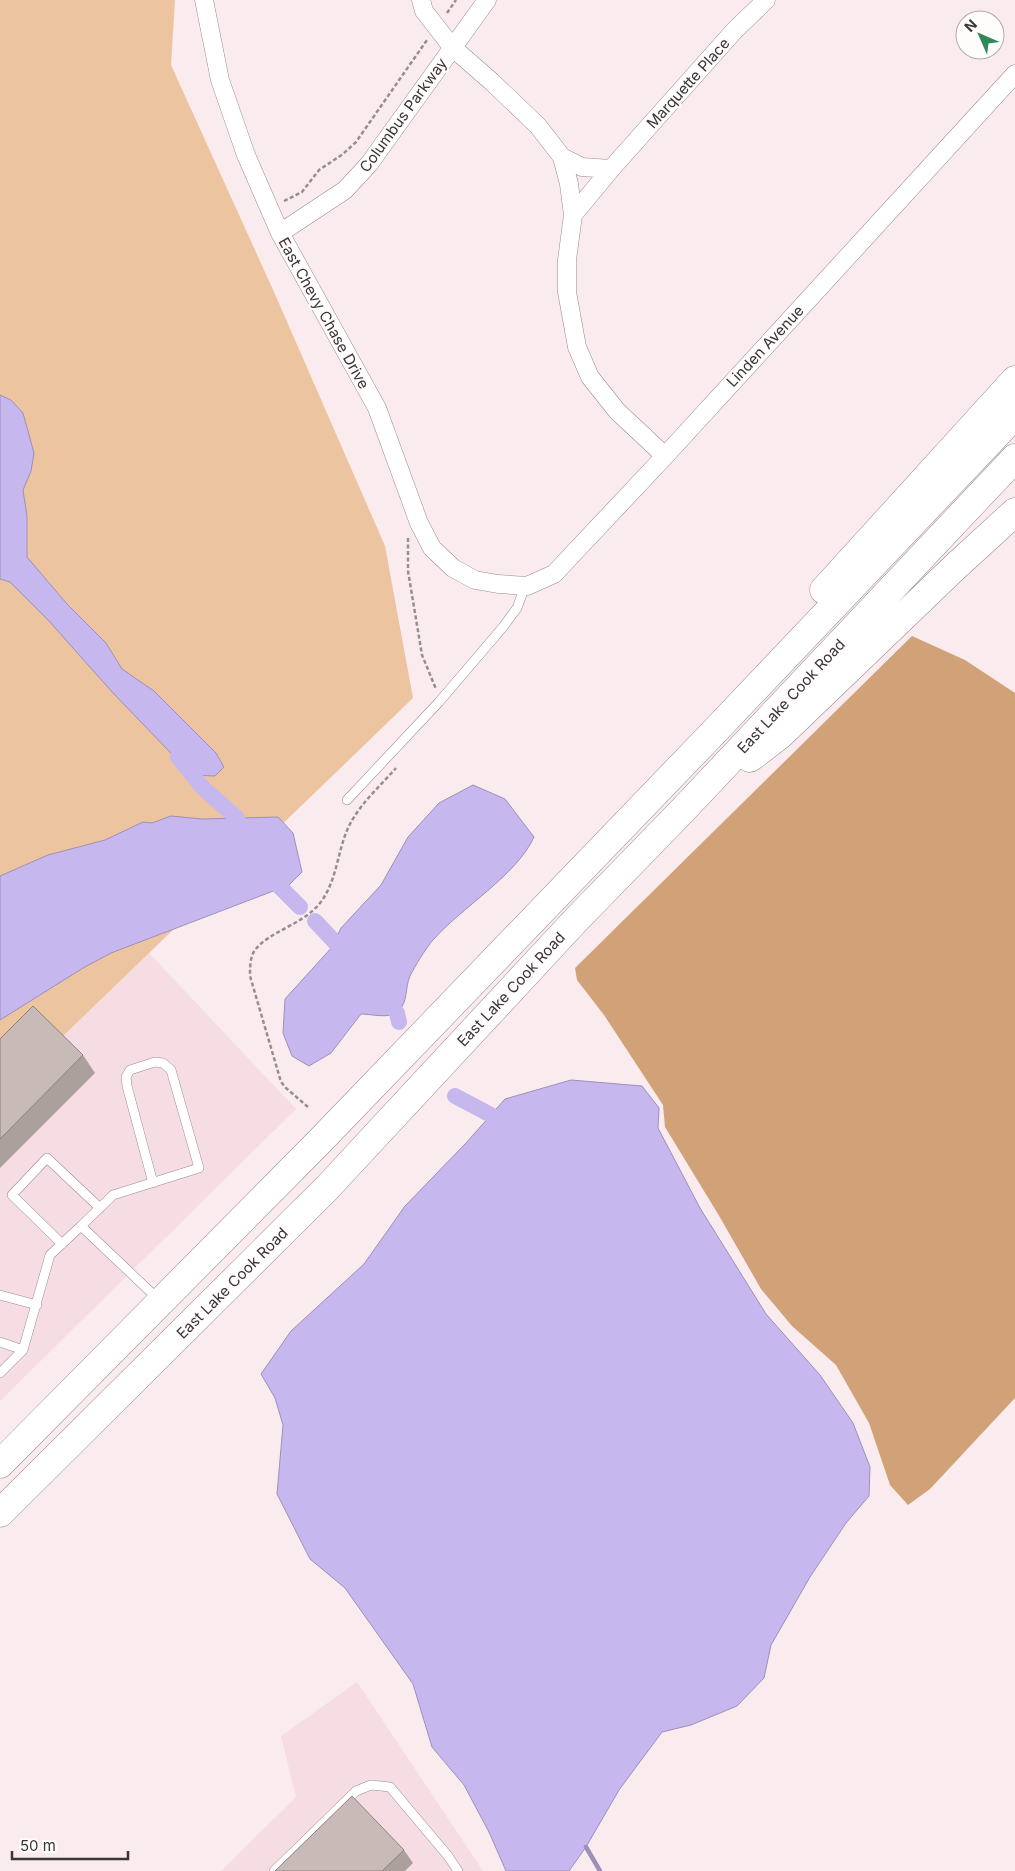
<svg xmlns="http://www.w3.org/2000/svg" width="1015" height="1871" viewBox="0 0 1015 1871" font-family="Inter,sans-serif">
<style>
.built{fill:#f5dde3}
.green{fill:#ecc4a0}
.forest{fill:#d1a278}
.water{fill:#c7b7ef;stroke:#9d90b8}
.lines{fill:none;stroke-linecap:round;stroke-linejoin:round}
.stream{stroke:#9d90b8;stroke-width:4.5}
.canal{stroke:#c7b7ef;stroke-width:16}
.lane-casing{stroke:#988b8e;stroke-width:10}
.street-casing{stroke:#988b8e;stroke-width:19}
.primary-casing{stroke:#988b8e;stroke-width:29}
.path{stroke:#978d90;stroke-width:2.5;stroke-dasharray:4 2.5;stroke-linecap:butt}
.lane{stroke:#fff;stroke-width:9}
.street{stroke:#fff;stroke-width:18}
.primary{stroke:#fff;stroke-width:28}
.wall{fill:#aca09d}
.building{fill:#c8bab7;stroke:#8c8280}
.labels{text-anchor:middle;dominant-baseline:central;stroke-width:4.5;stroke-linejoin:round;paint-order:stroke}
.street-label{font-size:15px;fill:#3a3436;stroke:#fffcfc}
</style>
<rect width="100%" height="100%" fill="#faebef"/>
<!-- built -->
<path class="built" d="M149,953L296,1109L0,1401V1097Z
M357,1682L483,1871H221L296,1797L281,1736Z"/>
<!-- green -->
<path class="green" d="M0,0H175L171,65L274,292L385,546L413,698L0,1097Z"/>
<!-- forest -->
<path class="forest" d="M912,636L965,660L1015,693V1398L930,1489L908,1505L890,1485L869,1423L836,1365L792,1326L761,1289L718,1214L665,1127L663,1105L604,1015L577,980L575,968Z"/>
<!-- water -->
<path class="water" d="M0,395L11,400L23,413L34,453L31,471L23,490L27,516V557L67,604L106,643L122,669L154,691L216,753L224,767L215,776L192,775L113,693L49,621L10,582L0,579Z
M473,785L505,799L534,837C517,875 461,908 433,940C426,948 415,966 410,976C405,988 408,1002 398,1012C390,1019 370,1014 361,1014L331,1053L309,1066L292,1056L283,1033L285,999L333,946L335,940L341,928L381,885L408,837L439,803Z
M171,816L202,819L278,817L293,833L302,872L289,885L111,953L83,968L0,1020V876L48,855L105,840L143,822L152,823Z
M571,1080L642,1086L659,1108L658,1128L700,1208L766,1314L820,1375L853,1423L870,1467L869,1496L846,1523L810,1577L771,1645L764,1678L737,1706L691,1725L662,1732L619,1790L586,1847L569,1871H506L489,1832L464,1785L432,1747L413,1684L345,1588L310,1559L277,1494L283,1425L275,1398L261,1374L291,1331L364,1264L405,1206L466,1143L505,1099Z"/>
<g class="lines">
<!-- stream -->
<path class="stream" d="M586,1847L600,1871"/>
<!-- canal -->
<path class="canal" d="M178,757L204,789L236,817L246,837
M268,872L280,887L300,907
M315,921L348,956
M384,997L397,1013L399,1022
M455,1096L491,1115"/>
<!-- lane casing -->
<g class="lane-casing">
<path id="lane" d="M347,800L439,702L503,627L517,608L525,586
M153,1183L127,1086L126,1077L130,1070L155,1062L163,1063L171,1070L199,1168L113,1195L81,1226L159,1300
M62,1244L12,1195L47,1158L100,1208
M0,1295L37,1305
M0,1342L23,1350
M0,1373L23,1350L50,1255L81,1226
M274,1871L356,1791L371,1785L390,1787L448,1856L458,1871"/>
</g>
<!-- street casing -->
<g class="street-casing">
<path id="street" d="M204,0L220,80L246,155L280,233L377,408L419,523L432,548L453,568L475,580L498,584L527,586L554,574L665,456L1015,74
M421,0L424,11L452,47L492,82L538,126L562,157L569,184L573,215L567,260V292L577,347L590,377L617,411L665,456
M562,157L582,167L611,169L734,31L766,0
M573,215L611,169
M280,233L345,190L369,164L487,0"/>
</g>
<!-- primary casing -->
<g class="primary-casing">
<path id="primary" d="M824,590L1015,380
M750,758L780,735L955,567L1015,512
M0,1464L320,1141L712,734L1015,415
M0,1513L326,1189L575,921L682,811L1015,458"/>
</g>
<!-- path -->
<path class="path" d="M447,13L456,0
M284,201L302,192L319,170L343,154L356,142L427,40
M408,538V571L422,655L436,689
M308,1107L286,1088L281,1082L250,976C250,967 250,957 255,950C268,932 304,924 320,903C338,880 337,849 350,824C361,803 381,785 396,768"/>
<!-- lane -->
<use href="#lane" class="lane"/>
<!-- street -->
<use href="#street" class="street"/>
<!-- primary -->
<use href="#primary" class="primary"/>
</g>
<!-- wall -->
<path class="wall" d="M0,1039L83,1055L95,1073L0,1168Z
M404,1850L413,1863L405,1871H275Z"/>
<!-- building -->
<path class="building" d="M33,1006L83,1055L0,1139V1039Z
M352,1796L404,1850L382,1871H275Z"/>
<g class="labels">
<!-- street labels -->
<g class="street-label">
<text transform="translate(688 83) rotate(-48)">Marquette Place</text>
<text transform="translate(403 115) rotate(-54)">Columbus Parkway</text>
<text transform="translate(324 313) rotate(61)">East Chevy Chase Drive</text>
<text transform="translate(765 346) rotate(-47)">Linden Avenue</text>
<text transform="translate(791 696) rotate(-47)">East Lake Cook Road</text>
<text transform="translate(511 989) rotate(-47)">East Lake Cook Road</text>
<text transform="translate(232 1283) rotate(-45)">East Lake Cook Road</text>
</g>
</g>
<!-- north arrow -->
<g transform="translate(980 35) rotate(315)"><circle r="24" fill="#fffcfc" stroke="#b0acad"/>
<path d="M0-4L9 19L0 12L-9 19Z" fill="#30875b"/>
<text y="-8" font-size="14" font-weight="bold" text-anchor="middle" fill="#3a3436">N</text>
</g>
<!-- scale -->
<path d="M12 1851v8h116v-8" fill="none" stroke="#3a3436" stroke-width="2.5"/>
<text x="20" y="1851" font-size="15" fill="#3a3436" stroke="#fffcfc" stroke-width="4" paint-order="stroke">50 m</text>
</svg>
